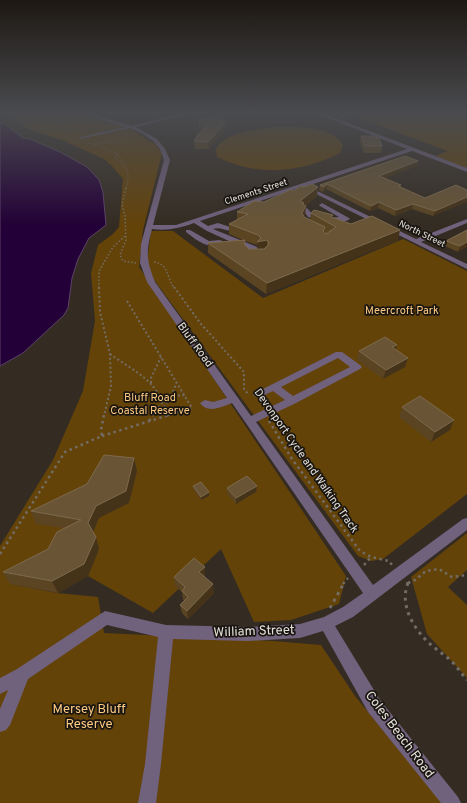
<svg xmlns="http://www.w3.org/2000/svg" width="467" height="803" viewBox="0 0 467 803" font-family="Overpass,sans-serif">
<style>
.green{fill:#644309}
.water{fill:#230037;stroke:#5d4368}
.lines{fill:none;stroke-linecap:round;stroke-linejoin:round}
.path-far4{stroke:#736c64;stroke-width:1;stroke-dasharray:1 1.5;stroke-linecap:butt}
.path-far3{stroke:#736c64;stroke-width:1.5;stroke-dasharray:1.5 2;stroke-linecap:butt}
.path-far2{stroke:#736c64;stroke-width:2;stroke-dasharray:2 2.5;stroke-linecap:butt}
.path-far1{stroke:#736c64;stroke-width:2.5;stroke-dasharray:2.5 3.5;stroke-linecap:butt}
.path{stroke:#736c64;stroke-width:3;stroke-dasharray:3 4.5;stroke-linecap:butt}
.minor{fill:#70617d;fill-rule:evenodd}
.wall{fill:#5a4421;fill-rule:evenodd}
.shaded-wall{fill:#453319}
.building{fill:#695535;stroke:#7d6a4e}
.labels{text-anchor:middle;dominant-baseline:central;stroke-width:3.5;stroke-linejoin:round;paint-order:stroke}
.far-street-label{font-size:9px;fill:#e5e0d9;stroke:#191511}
.park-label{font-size:11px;fill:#fdca82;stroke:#191511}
.street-label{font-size:11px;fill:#e5e0d9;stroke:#191511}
.near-street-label{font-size:13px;fill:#e5e0d9;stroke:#191511}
.near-park-label{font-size:13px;fill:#fdca82;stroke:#191511}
</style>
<rect width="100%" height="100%" fill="#342c22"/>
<!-- green -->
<path class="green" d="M8,113H78L131,129L156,145L162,153L143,230L139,267L346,576L339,604L291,620L254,622L221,549L153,613L88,576L99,549L89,523L137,471L75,530L11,584L57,593L98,597L104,633L273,641L321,645L355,696L442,803H0V546L53,460L83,391L95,321L91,273L98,245L113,234L119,227L123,179L112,166L104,159L62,140L28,129Z
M372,113H467V168L435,156L448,151L356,117Z
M271,127C291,127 333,124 343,146L340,153C301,173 257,177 217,157L216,149C226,132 253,131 271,127Z
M151,231H173L263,298L403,239L467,271V494L383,559L371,561L358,556L146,269Z
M467,533V570L448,587L467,605V678L427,634L411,577Z"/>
<!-- water -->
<path class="water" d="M0,121L23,138L30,139L60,152L87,167L99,180L103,192L106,225L89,238L78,259L72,278L68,308L64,315L23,353L0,366Z"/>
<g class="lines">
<!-- path-far4 -->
<path class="path-far4" d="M42,113L47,122L69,128L64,136L77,142
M88,143L100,146L117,154L115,158C129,169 130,172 126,189
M95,143H106L105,141L111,138
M106,143L118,142L120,140V135
M117,154L125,165"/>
<!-- path-far3 -->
<path class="path-far3" d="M126,188L122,205L125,216L126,240L120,255L123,261L136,263
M154,262C169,264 166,276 174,288
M99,288V271L113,247L126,235"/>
<!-- path-far2 -->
<path class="path-far2" d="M99,287L100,312L110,354L111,386L104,416
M174,287L201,324L244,372V389L249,395
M127,301L192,408L166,416
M110,354C129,368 155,379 162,403L152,416
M151,383V378L161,357
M160,397L185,395
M168,415L164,411C165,400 174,394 176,383"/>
<!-- path-far1 -->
<path class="path-far1" d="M149,421L153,415
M269,421L292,459L360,551L371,557L389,561L392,565
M102,436L169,415
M0,554L65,452L102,436L101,430L104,415
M364,565L371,557
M407,582L408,584
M408,583L415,580L426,571L439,569L452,577L467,575
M343,584L348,578"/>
<!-- path -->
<path class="path" d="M408,583C400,603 411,624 425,639C432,647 441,652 449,659C456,665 461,673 467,680
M330,608L344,583"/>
<!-- minor -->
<path class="minor" d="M80,113H87L132,126L184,113H193L136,127L157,139L165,149L170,160L153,225H176L407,149L315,113H322L467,168V172L412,151L307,186L416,239L467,219V223L421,242L467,264V269L302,187L200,221L208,226L218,223L233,228V230C226,232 221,226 213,229L257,247V251H251L207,231L194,223C180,228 168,231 152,229C146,252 146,259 155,282L251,416L285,400L273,391L258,398L253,395L255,393L336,352H342L360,365L362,367L360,369L296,403L256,422L373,585L463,519L467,518V530L353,617L335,626L380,700L458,797L461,803H441L368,712L323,631L300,638L248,641L173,639L161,764L156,803H138L145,764L158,637L107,625L28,679L10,725L6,730L0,732V709L8,690L0,694V678L17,669L105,611L166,625L248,627L300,624L324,617L343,607L363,593L232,403C221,407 208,414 200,403L205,400L213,402L227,398L147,282L140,263L141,244L164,160L160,149L153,141L143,134L130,128L80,139V137L125,127ZM338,358L350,367L293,396L281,387Z
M322,203L349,218L350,219C340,226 319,220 308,217L303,210L306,208L308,209L312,214L330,218L339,217L320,206L319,205Z
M186,230H190L209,241L220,240L224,242C211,252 196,240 186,232Z"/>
</g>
<!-- wall -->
<path class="wall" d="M330,113H360L344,119Z
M198,120L226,122V129L209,149H195L194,141L202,129L198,127Z
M361,136L374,137L382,146L381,153H364L360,143Z
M417,166L385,178L401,185V187L425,198L456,185L433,216L412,209L395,216L378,208L370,211L326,189L323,192L319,190L320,185Z
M294,191L317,196L305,206V216L304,217L310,220L311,213L332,217L351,224L398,240L266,294L208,253V243L243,240L229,234V224L237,220V212L264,202ZM245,241L257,245V249H249L245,245Z
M467,230L458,252L445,246L446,241Z
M397,345L395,349L408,358L405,367L383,379L357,360L359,351Z
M402,407L450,430L431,442L399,417Z
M134,458L137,471L129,503L99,518L93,532L99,549L88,576L58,593L10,584L3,572L48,549L64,528L36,524L31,511L87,484Z
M193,486L209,496L201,500L193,489Z
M257,486L256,492L236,504L227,494V488Z
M205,576L204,577L214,593L188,619L182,613L180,605L184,601L183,599L182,592L175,586L174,577Z"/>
<!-- shaded-wall -->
<path class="shaded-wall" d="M351,113H360L344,119L345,115Z
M226,122V129L209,149L208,142Z
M418,161L417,166L378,181L379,176Z
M327,184L326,189L323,192L324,187Z
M318,187L317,196L303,207L306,206L305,216L301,223L300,201Z
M467,197V202L433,216L435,211Z
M379,202L378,208L370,211L371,206Z
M413,204L412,209L395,216L396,210Z
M400,230L398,240L266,294L267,283Z
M267,240V251L257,252V242Z
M467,242V247L458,252L460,246Z
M397,345L394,354L392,347Z
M408,358L405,367L383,379L386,370Z
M454,420L450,430L431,442L435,432Z
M134,458L137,471L129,503L99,518L92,535L88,523L96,506Z
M257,486L256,492L236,504V498Z
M209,492V496L201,500V497Z
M96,537L99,549L88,576L58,593L52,581Z
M205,567V576L200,581L199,572Z
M213,584L214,593L188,619L187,611Z"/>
<!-- building -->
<path class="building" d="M339,113H351L345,115Z
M217,116L226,122L208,142L194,141L198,134L207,125L198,120Z
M361,136H373L374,137L379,138L382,146H365Z
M405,156L418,161L379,176L401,185L398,186L425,198L456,185L467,190V197L435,211L413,204L396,210L379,202L371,206L327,184L324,187L320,185Z
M312,184L318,187L300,201L304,203L302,204L306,206L302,213L304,217L325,227L323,231L326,234L336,227L311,213L314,210L333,215L331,217L351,224L372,216L400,230L267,283L208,243L245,240L244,244L249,249H264L269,244L267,240L257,242L261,238L258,235L229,224L248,214L237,212L254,201L264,202L290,190L294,191L300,186L304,187Z
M467,230V242L460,246L446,241Z
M385,337L397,345L392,347L408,358L386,370L359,351Z
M420,396L454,420L435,432L402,407Z
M104,455L134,458L126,491L96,506L88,523L96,537L84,564L52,581L3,572L48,549L57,532L81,520L31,511L87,484Z
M247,476L257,486L236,498L227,488Z
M201,482L209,492L201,497L193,486Z
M194,558L205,567L199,572L213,584L187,611L180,605L188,597L182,591L185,587L174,577Z"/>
<!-- sky -->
<linearGradient id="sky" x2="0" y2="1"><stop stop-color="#1d1813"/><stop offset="0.5" stop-color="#4a4b4f"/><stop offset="1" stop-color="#4a4b4f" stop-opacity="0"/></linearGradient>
<rect width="467" height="226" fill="url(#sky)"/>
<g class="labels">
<!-- far-street labels -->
<g class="far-street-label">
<text transform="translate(256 192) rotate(-18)">Clements Street</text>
<text transform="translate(422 234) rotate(26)">North Street</text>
</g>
<!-- park labels -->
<g class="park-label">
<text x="402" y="311">Meercroft Park</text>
<text x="150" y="398">Bluff Road<tspan x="150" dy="13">Coastal Reserve</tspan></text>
</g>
<!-- street labels -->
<g class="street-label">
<text transform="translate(195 345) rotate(54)">Bluff Road</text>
<text transform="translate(306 461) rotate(55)">Devonport Cycle and Walking Track</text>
</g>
<!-- near-street labels -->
<g class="near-street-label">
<text transform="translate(254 632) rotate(-2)">William Street</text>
<text transform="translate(399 735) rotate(53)">Coles Beach Road</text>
</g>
<!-- near-park labels -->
<g class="near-park-label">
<text x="89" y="710">Mersey Bluff<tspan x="89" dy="15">Reserve</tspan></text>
</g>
</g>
</svg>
